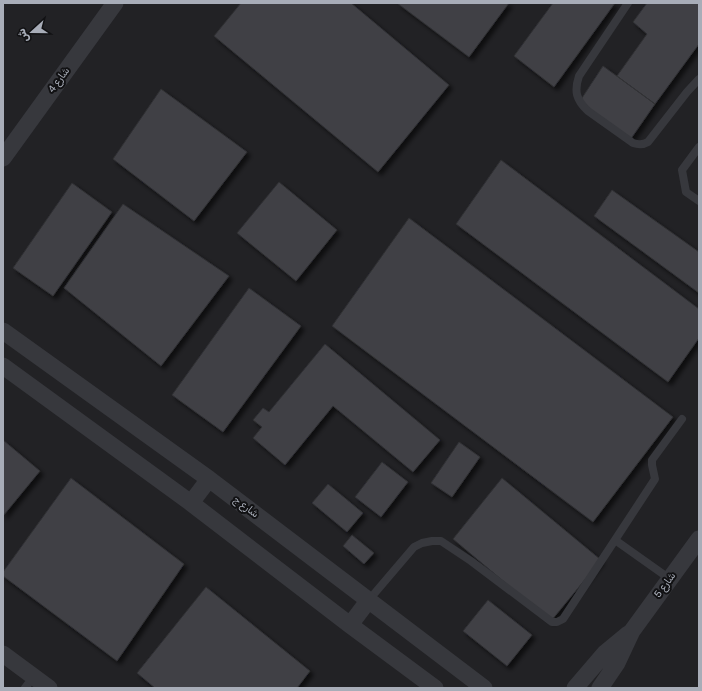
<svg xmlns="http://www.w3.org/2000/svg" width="702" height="691" viewBox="0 0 702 691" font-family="Rubik,'Noto Naskh Arabic',sans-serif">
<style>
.built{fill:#222225}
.building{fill:#404145;stroke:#303034;filter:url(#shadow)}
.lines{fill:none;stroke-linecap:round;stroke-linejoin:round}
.lane{stroke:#37383d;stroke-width:8}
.street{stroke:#37383d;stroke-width:17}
.labels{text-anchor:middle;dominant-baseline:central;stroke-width:4;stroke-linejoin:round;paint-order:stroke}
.street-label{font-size:10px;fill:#a8adb8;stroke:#111113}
</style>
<defs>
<filter id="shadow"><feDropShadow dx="3.5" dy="3.5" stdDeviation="2" flood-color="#0009"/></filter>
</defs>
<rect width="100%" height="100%" fill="#161618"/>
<!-- built -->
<path class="built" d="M3,3H699V688H3Z"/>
<!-- building -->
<path class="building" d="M241,3H351L449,85L378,172L214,36Z
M397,3H509L469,57Z
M553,3H615L554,87L514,56Z
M647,3H699V44L655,104L617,76L647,34L633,22Z
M603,66L655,104L630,140L580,101Z
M161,89L247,152L194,221L113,159Z
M501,160L699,309V338L668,382L456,224Z
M279,182L337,230L296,281L237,233Z
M72,183L112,212L53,296L13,268Z
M612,190L699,252V293L594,216Z
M123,204L229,276L161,366L64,288Z
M409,218L673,417L593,522L332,326Z
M249,288L301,326L223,432L172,395Z
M325,344L440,440L413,472L333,406L285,465L253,438L262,427L253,420L263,408L269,412Z
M3,440L40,471L3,516Z
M459,442L480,457L452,497L431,483Z
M382,462L408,482L381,517L355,497Z
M71,478L184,564L117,661L3,576V572Z
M502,478L601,560L551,621L453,539Z
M328,484L363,513L347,532L312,503Z
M352,535L374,553L364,564L343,546Z
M206,587L310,671L297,688H155L137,673Z
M488,600L532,635L507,666L463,631Z"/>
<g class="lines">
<!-- lane -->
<path class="lane" d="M628,3L579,76C574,91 576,100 588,111L633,143C639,145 643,145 648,142L687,92L699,79
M699,147L682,170L686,192L699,201
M615,540L655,479L652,465V460L682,419
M368,601L414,547L422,543L432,541H441L471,561L552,622H557L563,619L615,540L670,579
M25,688L34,676"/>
<!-- street -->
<path class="street" d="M3,158L115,3
M3,331L209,479L484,688
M3,366L191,503L350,625L435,688
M191,503L209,479
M350,625L368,601
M3,654L49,688
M575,688L605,653L628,634
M600,688L617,663L632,631L699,539"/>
</g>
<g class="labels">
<!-- street labels -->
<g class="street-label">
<text transform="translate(59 80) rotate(-54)">شارع 4</text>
<text transform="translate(246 507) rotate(37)">شارع ج</text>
<text transform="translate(665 585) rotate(-54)">شارع 5</text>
</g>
</g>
<!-- border -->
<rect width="702" height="691" fill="none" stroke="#a8adb8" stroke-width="8"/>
<!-- north arrow -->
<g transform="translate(32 32) rotate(249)" stroke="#111113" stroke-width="3" paint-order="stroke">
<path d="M0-3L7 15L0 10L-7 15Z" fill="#a8adb8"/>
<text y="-6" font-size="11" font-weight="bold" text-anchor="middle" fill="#a8adb8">ش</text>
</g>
</svg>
